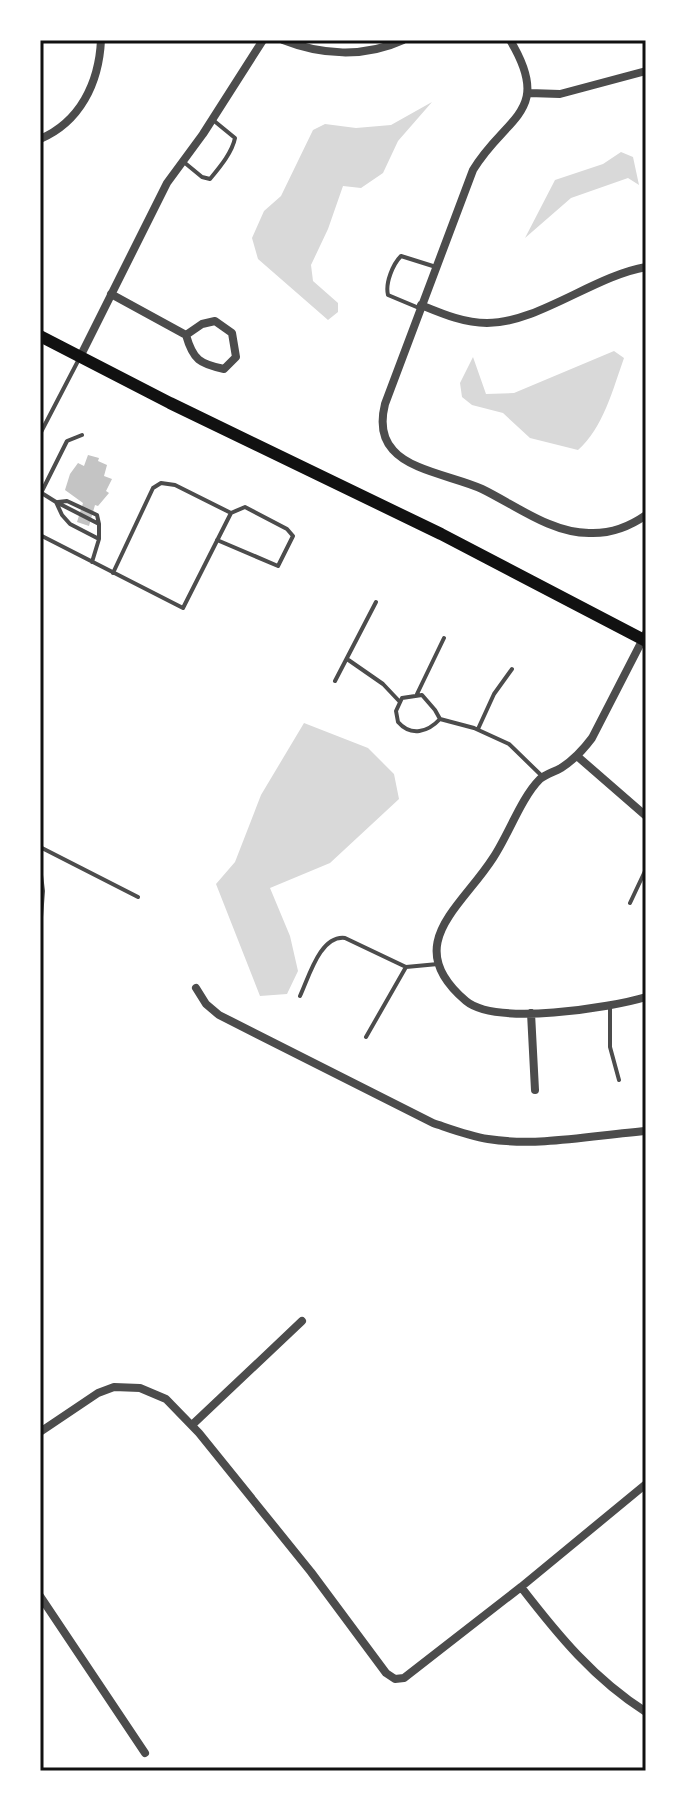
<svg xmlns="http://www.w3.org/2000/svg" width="686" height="1811" viewBox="0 0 686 1811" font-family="Signika,sans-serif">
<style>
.water{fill:#d9d9d9}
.building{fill:#c4c4c4}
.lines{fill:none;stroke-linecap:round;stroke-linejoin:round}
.service{stroke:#4c4c4c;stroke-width:4}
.minor{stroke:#4c4c4c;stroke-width:8}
.primary{stroke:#111;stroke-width:12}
.neatline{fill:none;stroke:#111;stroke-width:3}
</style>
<rect width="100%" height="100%" fill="#fff"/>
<!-- water -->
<path class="water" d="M432,102L398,141L383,173L361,188L343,186L328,229L311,265L313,281L338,303V312L328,320L258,259L252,238L264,211L281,196L313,130L325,124L356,128L391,125Z
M621,152L633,157L639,185L628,178L571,198L525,238L555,180L603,164Z
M614,351L624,358C613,389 603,428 578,450L530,438L503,413L472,405L462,397L460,383L473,357L486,394L514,393Z
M304,723L368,748L394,774L399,799L330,863L270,888L290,936L298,971L287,994L260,996L216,884L235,862L261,795Z"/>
<!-- building -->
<path class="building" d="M88,455L99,458L98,461L107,465L104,476L112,479L106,491L109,493L98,506L95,505L89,526L77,522L83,503L65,490L70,474L78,463L84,466Z"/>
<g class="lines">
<!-- service -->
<path class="service" d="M185,163L202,177L210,179C219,168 232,153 235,138L213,120
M419,308L388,295C385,283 393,264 401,256L436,267
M40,434L79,359
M40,492L56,502L62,515L70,524L99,539L92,562
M41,493L67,441L82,435
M58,502L67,501L97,515L99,524
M58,503L99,524V539
M40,535L183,608L231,513L175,485L161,483L153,488L113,573
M217,540L278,566L293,536L287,529L245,507L231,513
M347,659L383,684L400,702
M335,681L376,602
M417,694L444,638
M440,719L435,710L422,695L402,698L396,711L398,722C411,737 428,732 440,719L474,728L509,744L543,777
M478,729L494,694L512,669
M40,847L138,897
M40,867L43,891L40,930
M630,903L646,869
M300,996C309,977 320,935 345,938L406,967L438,964
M610,1007V1047L619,1080
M366,1037L406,967"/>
<!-- minor -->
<path class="minor" d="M283,40C321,55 364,58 403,40
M510,40C554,113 505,116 473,170L385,404C381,420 381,437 393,450C411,471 456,477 482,489C515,505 551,533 589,533C610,534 629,527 646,515
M529,93L560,94L646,71
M40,139C80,122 99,83 101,40
M111,294L186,335C193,360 200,364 224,369L236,357L232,333L215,321L202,324L186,335
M421,305C443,314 464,323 487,323C538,323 594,276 646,267
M80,357L167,183L203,134L263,40
M646,633L592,738C583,750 574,760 561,768C554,772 546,774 540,779C521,798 509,834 493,858C461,908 400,945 466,1001C496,1026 610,1008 646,997
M577,756L646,816
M196,988L206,1004L219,1015L433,1123C451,1129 469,1136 488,1139C539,1147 595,1135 646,1131
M531,1013L535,1090
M192,1425L302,1321
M40,1432L98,1393L114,1387L140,1388L166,1399L199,1433L311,1572L386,1673L395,1679L404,1678L521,1587L646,1484
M521,1587C558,1635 594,1679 646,1712
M40,1596L145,1753"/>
<!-- primary -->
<path class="primary" d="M40,336L170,403L441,534L646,641"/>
</g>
<!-- border -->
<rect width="686" height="1811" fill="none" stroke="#ffffff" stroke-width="84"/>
<rect x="42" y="42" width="602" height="1727" class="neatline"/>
</svg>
